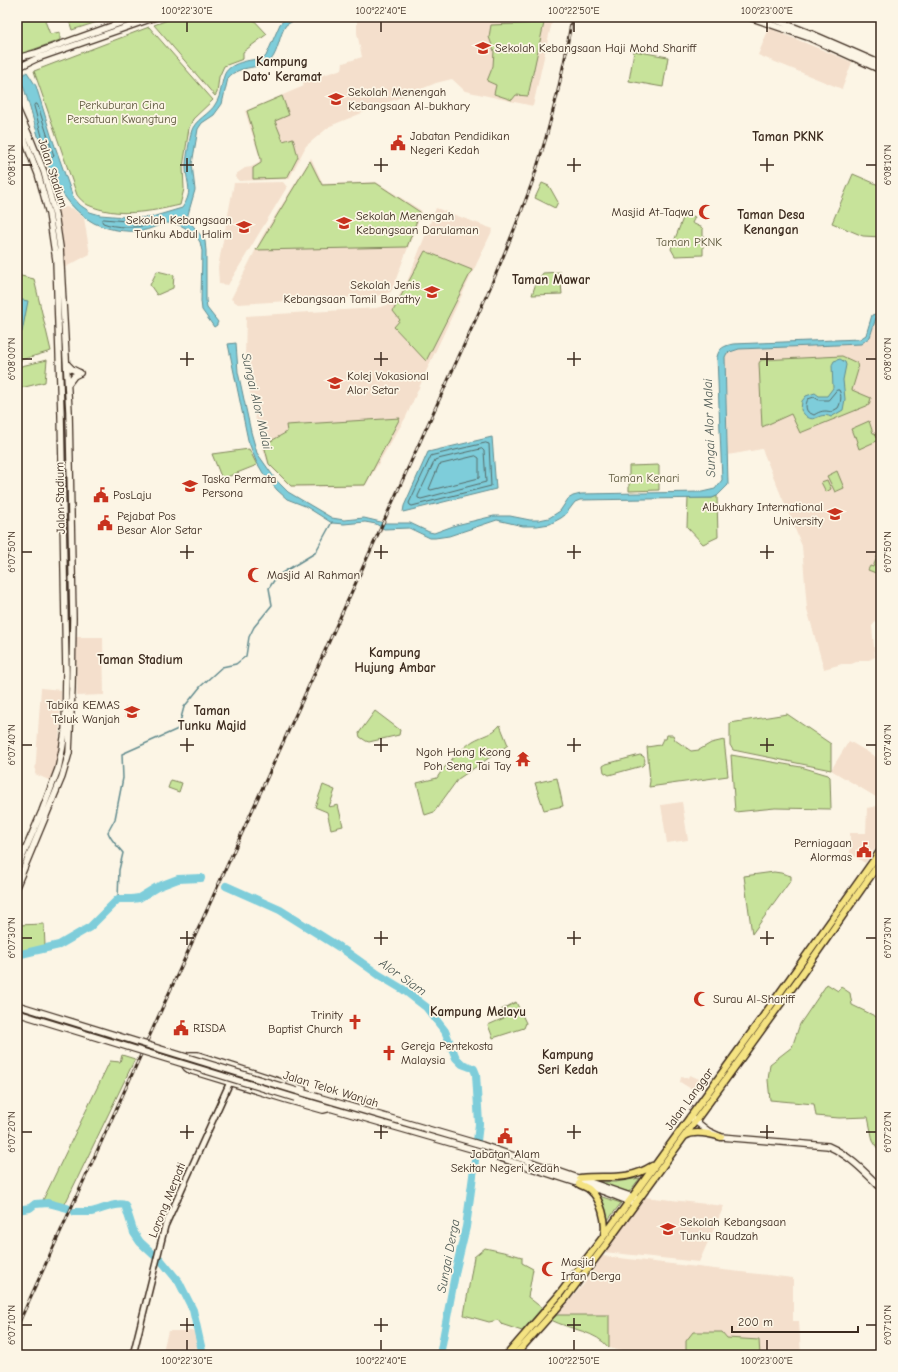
<svg xmlns="http://www.w3.org/2000/svg" width="898" height="1372" viewBox="0 0 898 1372" font-family="'Comic Neue',sans-serif">
<style>
.built{fill:#f4dfcc}
.green{fill:#c7e39a;stroke:#81865c}
.water{fill:#7ecdda;stroke:#638c8f}
.lines{fill:none;stroke-linecap:round;stroke-linejoin:round}
.shore{stroke:#566b69;stroke-width:1}
.stream{stroke:#638c8f;stroke-width:1.5}
.river{stroke:#7ecdda;stroke-width:8}
.tertiary-casing{stroke:#3b2a1e;stroke-width:8}
.secondary-casing{stroke:#3b2a1e;stroke-width:8}
.primary-casing{stroke:#3b2a1e;stroke-width:9}
.tertiary{stroke:#fcf5e5;stroke-width:5}
.secondary{stroke:#fcf5e5;stroke-width:5.5}
.primary{stroke:#f5e382;stroke-width:6}
.rail-casing{stroke:#3b2a1e;stroke-width:3}
.rail{stroke:#fcf5e5;stroke-width:1.5;stroke-dasharray:4.5;stroke-linecap:butt}
.secondary-bridge-casing{stroke:#3b2a1e;stroke-width:8;stroke-linecap:butt}
.secondary-bridge{stroke:#fcf5e5;stroke-width:5.5}
.ticks{fill:none;stroke:#3b2a1e;stroke-width:1.5}
.labels{text-anchor:middle;dominant-baseline:central;stroke-width:3.5;stroke-linejoin:round;paint-order:stroke}
.poi-label{font-size:12px;fill:#3b2a1e;stroke:#fcf5e5;text-anchor:start}
.park-label{font-size:12px;fill:#5e583d;stroke:#fcf5e5}
.street-label{font-size:12px;fill:#3b2a1e;stroke:#fcf5e5}
.neighbourhood-label{font-size:13px;font-weight:bold;fill:#3b2a1e;stroke:#fcf5e5}
.water-label{font-size:13px;font-style:italic;fill:#4f5b56;stroke:#fcf5e5}
.neatline{fill:none;stroke:#3b2a1e;stroke-width:1.5}
.ticks-label{font-size:10px;text-anchor:middle;fill:#3b2a1e}
</style>
<rect width="100%" height="100%" fill="#fcf5e5"/>
<filter id="ink" filterUnits="userSpaceOnUse"><feTurbulence type="fractalNoise" baseFrequency=".025" numOctaves="2"/><feDisplacementMap in="SourceGraphic" scale="8" xChannelSelector="R" yChannelSelector="G"/><feConvolveMatrix kernelMatrix="1 2 1 2 8 2 1 2 1" color-interpolation-filters="sRGB"/></filter>
<g filter="url(#ink)">
<!-- built -->
<path class="built" d="M357,17H553L533,106L465,91L452,79L436,83L330,126L306,146L289,179L239,181L235,177L236,174L245,168L251,167L259,163L260,158L245,111L304,86L303,83L314,78L342,69L343,63L362,57L357,33Z
M769,28L852,62L842,89L758,55Z
M311,158L323,184L376,182L422,211L391,292L377,296L238,304L231,299L263,235Z
M283,182L287,187L228,285L219,284L218,267L234,183Z
M66,207L73,209L84,218L90,254L62,269L63,249L57,209Z
M436,208L493,229L429,365L406,417L365,486L291,487L268,464L262,445L251,400L245,358L246,316L376,308L395,303L407,282Z
M881,316V619H878L872,626L875,657L869,660H862L851,664H842L824,669L807,609L802,546L762,449L728,455L725,357L727,353L739,349L861,344L870,337L876,318Z
M76,637H103L104,695L77,696Z
M41,688L61,690L59,751L55,770L51,781L35,774Z
M125,707H138V718L125,717Z
M849,741L881,760V800L831,770Z
M682,802L688,840L667,843L661,805Z
M877,806H881V841L865,863L850,853V833H866L867,808Z
M690,1075L699,1079L698,1083L700,1084L699,1087H696L695,1090L688,1087L680,1082L681,1077L687,1078Z
M645,1197L724,1206L699,1262L604,1252Z
M602,1256L793,1278V1321H799L801,1355H638L609,1348V1315H557L584,1284Z
M168,1331H197L203,1355H162Z"/>
<!-- green -->
<path class="green" d="M17,17H53L45,21L50,34L60,32V40L21,54L17,51Z
M68,17H113L72,30Z
M176,17H251L267,34L243,52V59L224,66L219,77L217,93L215,96L154,25Z
M544,23L528,96L516,95L512,100L494,94L496,85L487,81L493,66L494,51L489,37L491,25Z
M149,27L213,100L193,119L189,128L183,167L184,189L180,205C150,212 117,218 88,205C84,203 80,199 77,195L34,71Z
M634,51L668,57L663,87L629,81Z
M282,96L289,115L275,121L283,141L293,138L298,157L287,178L253,179V168L261,163V159L247,111Z
M310,161L322,185L376,183L420,212L407,247L256,250Z
M853,174L881,186V237L863,236L832,223Z
M542,183L549,186L558,202L555,208L535,198Z
M685,213L695,217L692,223L703,228V255L675,256L671,249Z
M425,251L472,270L426,361L394,327L400,320L393,311Z
M157,271L174,275L173,288L157,295L150,285Z
M560,272L562,294L532,295L536,283L543,273Z
M17,275L34,279L51,351L17,361Z
M842,356L857,363L858,370L852,390L871,398L869,405L800,433L791,414L762,427L759,363L761,360Z
M47,360L45,382L17,389V367Z
M400,418L365,485L291,486L269,464L264,445L287,432L286,425Z
M869,421L873,433H875L877,438H878L879,440L859,449L857,443L858,442L856,436L854,437L851,429Z
M249,449L257,465L222,479L212,454Z
M659,465V490L629,491V466Z
M837,471L844,488L835,492L827,476Z
M827,480L831,489L826,492L821,482Z
M717,496L718,537L703,544L687,527L688,498H712Z
M881,547V575L868,570L870,566L873,567Z
M375,711L400,730L399,735L369,742L366,741L360,737L359,733Z
M787,714L831,744V770L733,750L730,745V723Z
M500,725L508,745L458,779L434,812L425,815L417,783L437,778C444,766 461,749 473,741C483,735 492,735 500,725Z
M667,735H673L675,740L691,751L699,750L711,743L724,740L728,776L649,787L650,781L647,747L660,745L663,739H666Z
M640,755L643,756C646,759 645,764 642,766L609,775L604,772L603,766L606,764Z
M731,755L801,767L828,775L830,777L831,809L775,808L735,812Z
M557,778L563,806L544,810L535,783Z
M171,780L182,783L179,792L168,788Z
M323,785L335,790L329,807L338,805L343,826L331,829L327,812L315,807Z
M774,872L781,873L791,876V880L752,934L744,876Z
M44,924L45,946L17,953V925Z
M827,984L838,991L841,987L850,993L852,1005L881,1019V1154L873,1141L868,1117L839,1118L816,1116L814,1104L770,1100L768,1080L770,1064L792,1047L800,1024Z
M516,1002L526,1023L524,1028L493,1038L488,1025L504,1018L501,1010Z
M122,1055L135,1059L64,1206L43,1200L110,1061L120,1062Z
M640,1178L629,1192L595,1182H616Z
M596,1195L621,1203L608,1220Z
M485,1248C498,1251 510,1253 522,1257V1263L533,1269L528,1297L542,1308L522,1331L501,1324L498,1320L489,1322L464,1315L474,1257Z
M557,1315H609V1348C596,1331 571,1330 551,1320Z
M693,1332H722L727,1338L759,1340L760,1355H686V1341Z"/>
<!-- water -->
<path class="water" d="M288,17H300L286,25C279,35 279,50 271,60C262,70 239,64 228,78L222,104L214,115L202,123L198,129L192,164L195,190L187,218L205,241L206,251V300L207,308L218,322L217,324V325L214,327L202,310L201,301L202,251C201,248 201,245 200,242C195,232 179,222 167,223C159,224 150,230 141,231C125,232 108,230 94,223C45,197 38,124 20,77L27,72L36,86L51,135L73,197L80,205L90,212L100,215L138,218L152,217L182,208C195,190 185,182 186,164C187,154 189,143 191,133C194,119 210,115 216,103C221,95 221,85 224,76C228,62 251,60 264,58L266,56L280,24Z
M17,299L28,301L22,332L17,331Z
M881,312V316L876,318L870,337L861,344L739,349L727,353L725,357L728,485L717,496L712,498L580,500L575,502L565,515L561,518L550,524L537,526H523L497,520L449,536L435,538H430L409,528L384,529L376,524L365,522L344,524L332,523L305,506L287,499L277,490L263,473L256,461L248,440L228,344L236,343L238,372L251,432L257,453L276,480L288,492L332,518L344,520L364,518L385,523H410L429,532L434,533L456,525L494,516H510L530,520H539L549,518L560,511L568,499L573,496L581,494L702,492L715,489L722,480L717,357C719,348 724,346 733,344L860,339L866,335L872,315Z
M840,359L845,362L846,365L843,380L845,399L843,410L831,417C817,410 814,429 801,410L802,401L806,396L815,393L819,396H827L833,388L832,365L834,361Z
M492,437L496,489L403,512L404,506L428,452Z"/>
<g class="lines">
<!-- shore -->
<path class="shore" d="M35,104H37L38,106L54,156L52,158L50,157L44,144L34,106Z
M104,219L137,222L147,221L149,223L148,225C135,228 116,228 103,223L102,221Z
M837,390H839C842,395 841,403 838,408L831,412C825,410 820,411 814,415L808,412C805,408 806,403 808,399L814,397L819,400H828Z
M486,443L489,444L491,486L412,506L410,505L409,503L431,456Z
M482,449L484,451L486,482L421,499L418,498V496L435,460Z
M476,456L479,458V478L431,490L429,489L439,465Z"/>
<!-- stream -->
<path class="stream" d="M118,899L119,870L123,853C118,846 111,841 108,832L115,819L123,778L122,754L178,729L184,707L201,686L222,667L236,664L246,656L249,637L254,627L272,605L269,588L277,576L315,553L332,522"/>
<!-- river -->
<path class="river" d="M226,886L280,910L339,947
M344,950L379,975L404,990L426,1007L445,1031L456,1058L462,1064L470,1067
M17,955L59,945L90,927L118,899H132L139,898L157,887L178,879L201,878
M474,1069L476,1074L479,1124L477,1141
M17,1210L30,1208L35,1204L48,1203L67,1208
M75,1212C80,1212 86,1212 91,1212C101,1210 116,1202 125,1205L134,1233L140,1242L154,1255
M160,1259L179,1282L193,1310L203,1355
M440,1355L456,1269L466,1227L475,1161"/>
<!-- tertiary casing -->
<g class="tertiary-casing">
<path id="tertiary" d="M133,1355L165,1226L230,1082"/>
</g>
<!-- secondary casing -->
<g class="secondary-casing">
<path id="secondary" d="M749,17L810,38L881,70
M768,17L812,34L881,64
M17,58L36,53L137,17
M17,68L38,58L156,17
M17,109L31,140L44,172L55,214L60,247L69,411L73,618L72,688L69,753L62,777L17,885
M17,120L38,174L49,214L56,260L61,415L66,672L65,732L62,750L58,769L42,811L17,869
M67,364L72,369L80,373
M68,384L74,376L80,373
M303,1089L198,1055H190C182,1062 183,1068 192,1071L284,1099L323,1110L331,1108
M297,1091L482,1145L636,1198
M295,1098L482,1152L605,1192L633,1203
M690,1117L708,1131L721,1137L828,1146C849,1155 865,1172 881,1188"/>
</g>
<!-- primary casing -->
<g class="primary-casing">
<path id="primary" d="M685,1136C694,1130 711,1134 721,1137
M580,1178C608,1175 626,1182 652,1166
M579,1184C582,1186 587,1187 590,1190C601,1199 607,1222 604,1235
M507,1355L559,1295L604,1236L762,1018L881,850
M515,1355L565,1299L609,1240L797,981L881,861"/>
</g>
<!-- tertiary -->
<use href="#tertiary" class="tertiary"/>
<!-- secondary -->
<use href="#secondary" class="secondary"/>
<!-- primary -->
<use href="#primary" class="primary"/>
<!-- rail casing -->
<g class="rail-casing">
<path id="rail" d="M17,1327L490,288C505,252 521,215 534,177C551,125 564,71 572,17"/>
</g>
<!-- rail -->
<use href="#rail" class="rail"/>
<!-- secondary-bridge casing -->
<g class="secondary-bridge-casing">
<path id="secondary-bridge" d="M17,1005L297,1091
M17,1013L295,1098"/>
</g>
<!-- secondary-bridge -->
<use href="#secondary-bridge" class="secondary-bridge"/>
</g>
</g>
<!-- ticks -->
<path class="ticks" d="M187,22V32M381,22V32M574,22V32M767,22V32M187,158V172M381,158V172M574,158V172M767,158V172M22,165H32M180,165H194M374,165H388M567,165H581M760,165H774M866,165H876M187,352V366M381,352V366M574,352V366M767,352V366M22,359H32M180,359H194M374,359H388M567,359H581M760,359H774M866,359H876M187,545V559M381,545V559M574,545V559M767,545V559M22,552H32M180,552H194M374,552H388M567,552H581M760,552H774M866,552H876M187,738V752M381,738V752M574,738V752M767,738V752M22,745H32M180,745H194M374,745H388M567,745H581M760,745H774M866,745H876M187,931V945M381,931V945M574,931V945M767,931V945M22,938H32M180,938H194M374,938H388M567,938H581M760,938H774M866,938H876M187,1125V1139M381,1125V1139M574,1125V1139M767,1125V1139M22,1132H32M180,1132H194M374,1132H388M567,1132H581M760,1132H774M866,1132H876M187,1318V1332M381,1318V1332M574,1318V1332M22,1325H32M180,1325H194M374,1325H388M567,1325H581M866,1325H876M187,1340V1350M381,1340V1350M574,1340V1350M767,1340V1350"/>
<!-- icons -->
<defs>
<g id="school-bare" transform="scale(1.2)"><path d="M0-5L7-2L0 1L-7-2ZM-4 1L0 2.5L4 1V4Q0 6-4 4Z" fill="#c8321e" stroke="#fcf5e5" stroke-width="2.5" paint-order="stroke"/></g>
<g id="civic-bare" transform="scale(1.2)"><path d="M-.6-6.5H3V-4.5H.6V-3L4-1V1h2V6H-6V1h2V-1L-.6-3ZM-1.2 2.5V6h2.4V2.5Z" fill="#c8321e" stroke="#fcf5e5" stroke-width="2.5" paint-order="stroke"/></g>
<g id="mosque-bare" transform="scale(1.2)"><path d="M3.5-4.9A6 6 0 1 0 3.5 4.9A5 5 0 1 1 3.5-4.9Z" fill="#c8321e" stroke="#fcf5e5" stroke-width="2.5" paint-order="stroke"/></g>
<g id="university-bare" transform="scale(1.2)"><path d="M0-5L7-2L0 1L-7-2ZM-4 1L0 2.5L4 1V4Q0 6-4 4Z" fill="#c8321e" stroke="#fcf5e5" stroke-width="2.5" paint-order="stroke"/></g>
<g id="temple-bare" transform="scale(1.2)"><path d="M0-6L5-2H3V0L6.5 2.5H4V6H1.5V3h-3V6H-4V2.5H-6.5L-3 0V-2H-5Z" fill="#c8321e" stroke="#fcf5e5" stroke-width="2.5" paint-order="stroke"/></g>
<g id="church-bare" transform="scale(1.2)"><path d="M-1.2-6h2.4v3.5h3.3v2.4h-3.3V6h-2.4V-.1h-3.3v-2.4h3.3Z" fill="#c8321e" stroke="#fcf5e5" stroke-width="2.5" paint-order="stroke"/></g>
</defs>
<g fill-rule="evenodd">
<use href="#school-bare" x="483" y="48"/>
<use href="#school-bare" x="336" y="99"/>
<use href="#civic-bare" x="398" y="143"/>
<use href="#mosque-bare" x="706" y="212"/>
<use href="#school-bare" x="344" y="223"/>
<use href="#school-bare" x="244" y="227"/>
<use href="#school-bare" x="432" y="292"/>
<use href="#school-bare" x="335" y="383"/>
<use href="#school-bare" x="190" y="486"/>
<use href="#civic-bare" x="101" y="495"/>
<use href="#university-bare" x="835" y="514"/>
<use href="#civic-bare" x="105" y="523"/>
<use href="#mosque-bare" x="255" y="575"/>
<use href="#school-bare" x="132" y="712"/>
<use href="#temple-bare" x="523" y="759"/>
<use href="#civic-bare" x="864" y="850"/>
<use href="#mosque-bare" x="701" y="999"/>
<use href="#church-bare" x="355" y="1022"/>
<use href="#civic-bare" x="181" y="1028"/>
<use href="#church-bare" x="389" y="1053"/>
<use href="#civic-bare" x="505" y="1136"/>
<use href="#school-bare" x="668" y="1229"/>
<use href="#mosque-bare" x="549" y="1269"/>
</g>
<g class="labels">
<!-- poi labels -->
<g class="poi-label">
<text x="495" y="48">Sekolah Kebangsaan Haji Mohd Shariff</text>
<text x="348" y="92">Sekolah Menengah<tspan x="348" dy="14">Kebangsaan Al-bukhary</tspan></text>
<text x="410" y="136">Jabatan Pendidikan<tspan x="410" dy="14">Negeri Kedah</tspan></text>
<text x="694" y="212" text-anchor="end">Masjid At-Taqwa</text>
<text x="356" y="216">Sekolah Menengah<tspan x="356" dy="14">Kebangsaan Darulaman</tspan></text>
<text x="232" y="220" text-anchor="end">Sekolah Kebangsaan<tspan x="232" dy="14">Tunku Abdul Halim</tspan></text>
<text x="420" y="285" text-anchor="end">Sekolah Jenis<tspan x="420" dy="14">Kebangsaan Tamil Barathy</tspan></text>
<text x="347" y="376">Kolej Vokasional<tspan x="347" dy="14">Alor Setar</tspan></text>
<text x="202" y="479">Taska Permata<tspan x="202" dy="14">Persona</tspan></text>
<text x="113" y="495">PosLaju</text>
<text x="823" y="507" text-anchor="end">Albukhary International<tspan x="823" dy="14">University</tspan></text>
<text x="117" y="516">Pejabat Pos<tspan x="117" dy="14">Besar Alor Setar</tspan></text>
<text x="267" y="575">Masjid Al Rahman</text>
<text x="120" y="705" text-anchor="end">Tabika KEMAS<tspan x="120" dy="14">Teluk Wanjah</tspan></text>
<text x="511" y="752" text-anchor="end">Ngoh Hong Keong<tspan x="511" dy="14">Poh Seng Tai Tay</tspan></text>
<text x="852" y="843" text-anchor="end">Perniagaan<tspan x="852" dy="14">Alormas</tspan></text>
<text x="713" y="999">Surau Al-Shariff</text>
<text x="343" y="1015" text-anchor="end">Trinity<tspan x="343" dy="14">Baptist Church</tspan></text>
<text x="193" y="1028">RISDA</text>
<text x="401" y="1046">Gereja Pentekosta<tspan x="401" dy="14">Malaysia</tspan></text>
<text x="505" y="1154" text-anchor="middle">Jabatan Alam<tspan x="505" dy="14">Sekitar Negeri Kedah</tspan></text>
<text x="680" y="1222">Sekolah Kebangsaan<tspan x="680" dy="14">Tunku Raudzah</tspan></text>
<text x="561" y="1262">Masjid<tspan x="561" dy="14">Irfan Derga</tspan></text>
</g>
<!-- park labels -->
<g class="park-label">
<text x="122" y="105">Perkuburan Cina<tspan x="122" dy="14">Persatuan Kwangtung</tspan></text>
<text x="689" y="242">Taman PKNK</text>
<text x="644" y="478">Taman Kenari</text>
</g>
<!-- street labels -->
<g class="street-label">
<text transform="translate(53 173) rotate(72)">Jalan Stadium</text>
<text transform="translate(60 498) rotate(-91)">Jalan Stadium</text>
<text transform="translate(331 1089) rotate(17)">Jalan Telok Wanjah</text>
<text transform="translate(689 1099) rotate(-54)">Jalan Langgar</text>
<text transform="translate(167 1200) rotate(-68)">Lorong Merpati</text>
</g>
<!-- neighbourhood labels -->
<g class="neighbourhood-label">
<text x="282" y="61">Kampung<tspan x="282" dy="15">Dato' Keramat</tspan></text>
<text x="788" y="136">Taman PKNK</text>
<text x="771" y="214">Taman Desa<tspan x="771" dy="15">Kenangan</tspan></text>
<text x="551" y="279">Taman Mawar</text>
<text x="395" y="652">Kampung<tspan x="395" dy="15">Hujung Ambar</tspan></text>
<text x="140" y="659">Taman Stadium</text>
<text x="212" y="710">Taman<tspan x="212" dy="15">Tunku Majid</tspan></text>
<text x="478" y="1011">Kampung Melayu</text>
<text x="568" y="1054">Kampung<tspan x="568" dy="15">Seri Kedah</tspan></text>
</g>
<!-- water labels -->
<g class="water-label">
<text transform="translate(257 401) rotate(77)">Sungai Alor Malai</text>
<text transform="translate(709 428) rotate(-92)">Sungai Alor Malai</text>
<text transform="translate(403 977) rotate(35)">Alor Siam</text>
<text transform="translate(448 1256) rotate(-79)">Sungai Derga</text>
</g>
</g>
<!-- margin -->
<rect width="898" height="1372" fill="none" stroke="#fcf5e5" stroke-width="44"/>
<!-- scale -->
<path d="M732 1326v6h126v-6" fill="none" stroke="#3b2a1e" stroke-width="2"/>
<text x="738" y="1326" font-size="12" fill="#3b2a1e" stroke="#fcf5e5" stroke-width="3" paint-order="stroke">200 m</text>
<rect x="22" y="22" width="854" height="1328" class="neatline"/>
<g class="ticks-label">
<text x="187" y="14">100°22'30"E</text>
<text x="381" y="14">100°22'40"E</text>
<text x="574" y="14">100°22'50"E</text>
<text x="767" y="14">100°23'00"E</text>
<text transform="translate(11 165) rotate(-90)" y="4">6°08'10"N</text>
<text transform="translate(887 165) rotate(-90)" y="4">6°08'10"N</text>
<text transform="translate(11 359) rotate(-90)" y="4">6°08'00"N</text>
<text transform="translate(887 359) rotate(-90)" y="4">6°08'00"N</text>
<text transform="translate(11 552) rotate(-90)" y="4">6°07'50"N</text>
<text transform="translate(887 552) rotate(-90)" y="4">6°07'50"N</text>
<text transform="translate(11 745) rotate(-90)" y="4">6°07'40"N</text>
<text transform="translate(887 745) rotate(-90)" y="4">6°07'40"N</text>
<text transform="translate(11 938) rotate(-90)" y="4">6°07'30"N</text>
<text transform="translate(887 938) rotate(-90)" y="4">6°07'30"N</text>
<text transform="translate(11 1132) rotate(-90)" y="4">6°07'20"N</text>
<text transform="translate(887 1132) rotate(-90)" y="4">6°07'20"N</text>
<text transform="translate(11 1325) rotate(-90)" y="4">6°07'10"N</text>
<text transform="translate(887 1325) rotate(-90)" y="4">6°07'10"N</text>
<text x="187" y="1364">100°22'30"E</text>
<text x="381" y="1364">100°22'40"E</text>
<text x="574" y="1364">100°22'50"E</text>
<text x="767" y="1364">100°23'00"E</text>
</g>
</svg>
